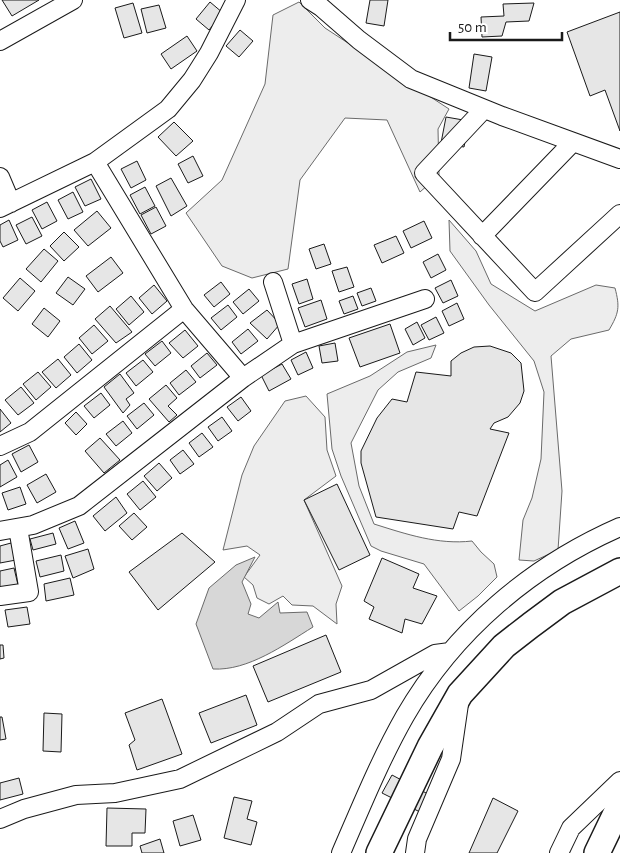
<svg xmlns="http://www.w3.org/2000/svg" width="620" height="853" viewBox="0 0 620 853" font-family="'Alegreya Sans',sans-serif">
<style>
.green{fill:#ededed;stroke:#6a6a6a}
.water{fill:#d7d7d7;stroke:#6a6a6a}
.building{fill:#e6e6e6;stroke:#1a1a1a}
.lines{fill:none;stroke-linecap:round;stroke-linejoin:round}
.minor-casing{stroke:#1a1a1a;stroke-width:20}
.highway-casing{stroke:#1a1a1a;stroke-width:28}
.minor{stroke:#fff;stroke-width:18}
.highway{stroke:#fff;stroke-width:25}
</style>
<rect width="100%" height="100%" fill="#fff"/>
<!-- green -->
<path class="green" d="M299,2L325,28L449,109L438,129L439,175L420,192L387,120L345,118L300,180L288,269L252,278L222,266L186,213L222,180L265,84L273,15Z
M449,220L476,251L491,284L535,311L596,285L615,288C620,307 619,313 609,330L571,339L551,356L562,491L558,550L534,561L519,560L523,520L532,498L541,459L544,392L534,361L489,305L450,251Z
M436,345L431,358L398,372L378,390L351,443L359,486L374,524C406,534 438,545 472,541L481,552L494,564L497,577L478,596L459,611L424,564L381,551L371,546L341,476L332,449L327,394L370,376L407,352Z
M306,396L325,417L327,450L336,476L304,500L342,586L336,604L337,624L313,606L292,605L283,596L269,604L257,598L253,585L244,577L260,555L247,546L223,550L242,475L254,446L285,401Z"/>
<!-- water -->
<path class="water" d="M255,557L242,582L251,604L248,614L259,618L278,602L280,613L307,612L313,627C284,645 248,671 213,669L196,624L209,588L236,565Z"/>
<!-- building -->
<path class="building" d="M2,0H39L12,16Z
M370,0H388L384,26L366,23Z
M210,2L223,13L209,30L196,19Z
M133,3L142,33L124,38L115,8Z
M534,3L529,21L506,22L502,36L482,37L481,17L504,16L503,4Z
M159,5L166,28L147,33L141,9Z
M620,12V131L605,90L590,96L567,32Z
M240,30L253,41L239,57L226,46Z
M187,36L197,51L171,69L161,54Z
M474,54L492,57L486,91L469,88Z
M446,117L469,121L464,147L441,143Z
M174,122L193,141L176,156L158,137Z
M193,156L203,176L188,183L178,164Z
M137,161L146,180L131,188L121,169Z
M171,178L187,206L171,216L156,186Z
M91,179L101,199L85,206L75,187Z
M145,187L155,206L140,214L130,195Z
M73,192L83,212L68,219L58,200Z
M47,202L57,221L42,229L32,210Z
M156,207L166,226L151,234L141,215Z
M97,211L111,228L88,246L74,230Z
M32,217L42,236L26,244L16,225Z
M9,220L18,240L3,247L0,241V225Z
M424,221L432,238L411,248L403,231Z
M64,232L79,247L64,261L50,246Z
M396,236L404,253L382,263L374,245Z
M324,244L331,264L316,269L309,249Z
M44,249L58,261L41,282L26,269Z
M438,254L446,270L431,278L423,262Z
M111,257L123,273L98,292L86,276Z
M347,267L354,287L339,292L332,271Z
M68,277L85,289L73,305L56,293Z
M20,278L35,291L18,311L3,298Z
M307,279L313,299L299,304L292,284Z
M451,280L458,296L443,303L435,288Z
M221,282L230,294L214,307L204,295Z
M154,285L167,301L152,314L139,298Z
M371,288L376,301L362,306L357,293Z
M249,289L259,301L243,314L233,302Z
M131,296L144,312L129,325L116,309Z
M353,296L358,309L344,314L339,301Z
M321,300L327,319L305,327L298,308Z
M457,303L464,319L449,326L442,311Z
M228,305L237,317L221,330L211,318Z
M110,306L132,332L116,343L95,319Z
M44,308L60,321L48,337L32,324Z
M267,310L280,324L267,339L250,323Z
M436,317L444,333L429,340L421,325Z
M417,322L425,338L413,345L405,329Z
M390,324L400,353L360,367L349,338Z
M94,325L108,341L92,354L79,338Z
M248,329L258,341L241,354L232,342Z
M185,330L198,346L183,358L169,343Z
M162,341L171,353L155,366L145,354Z
M335,343L338,361L322,363L319,346Z
M79,344L92,360L77,373L64,357Z
M490,346L511,353L521,363L524,391L520,403L508,417L494,423L490,429L509,433L477,516L459,512L453,529L376,517L361,463V451L377,418L392,399L407,402L416,372L451,376V361L461,353L474,347Z
M306,352L313,368L298,375L291,360Z
M207,353L217,365L200,378L191,366Z
M58,359L71,375L56,388L42,372Z
M143,360L153,372L136,386L126,373Z
M282,364L291,379L269,391L261,375Z
M186,370L196,382L179,395L170,383Z
M38,372L51,387L36,400L23,384Z
M120,374L134,393L126,399L130,405L123,413L104,387Z
M166,385L177,398L168,406L177,415L169,422L149,399Z
M21,387L34,403L18,415L5,400Z
M101,393L110,405L94,418L84,406Z
M241,397L251,411L238,421L227,407Z
M144,403L154,415L137,429L127,416Z
M0,409L11,423L0,432Z
M76,412L87,424L76,435L65,423Z
M222,417L232,431L218,441L208,427Z
M123,421L132,433L116,446L106,434Z
M202,433L213,447L199,457L189,443Z
M100,438L120,460L104,473L85,451Z
M29,445L38,462L21,472L12,454Z
M183,450L194,464L180,474L170,460Z
M8,460L17,477L0,487V465Z
M159,463L172,478L157,491L144,476Z
M46,474L56,492L37,503L27,485Z
M143,481L156,497L140,510L127,494Z
M337,484L370,555L339,570L304,500Z
M20,487L26,504L8,510L2,493Z
M116,497L127,513L105,531L93,516Z
M134,513L147,527L132,540L119,526Z
M75,521L84,543L68,549L59,528Z
M53,533L56,544L33,550L30,539Z
M182,533L215,562L158,610L129,572Z
M11,543L16,560L0,563V546Z
M88,549L94,569L73,578L65,556Z
M61,555L64,571L40,577L36,561Z
M382,558L419,574L413,588L437,596L422,624L405,619L402,633L369,619L374,607L364,601Z
M14,568L18,585L0,588V571Z
M70,578L74,595L46,601L44,584Z
M27,607L30,624L8,627L5,610Z
M326,635L341,672L268,702L253,666Z
M0,645H3L4,658L0,659Z
M246,695L257,725L211,743L199,713Z
M162,699L182,754L137,770L129,745L135,740L125,713Z
M44,713L62,714L61,752L43,751Z
M0,717H2L6,739L0,740Z
M392,775L428,794L420,812L382,793Z
M19,778L23,794L0,800V783Z
M234,797L252,801L247,819L257,822L251,845L224,838Z
M493,798L518,811L497,853H469Z
M107,808L146,809L145,833H132V846H106Z
M193,815L201,840L180,846L173,821Z
M160,839L164,853H142L140,846Z"/>
<g class="lines">
<!-- minor casing -->
<g class="minor-casing">
<path id="minor" d="M310,0L321,7L359,40L411,79L502,116L620,159
M0,41L73,0
M484,109L424,173L535,292L620,214
M0,177L11,203
M0,208L95,162L168,109L192,80L209,53L236,0
M482,236L573,142
M273,282L293,344
M243,378L293,344L425,299
M0,446L30,432L184,309
M0,531L33,525L79,506L243,378L184,309L95,162
M0,596L29,592L18,528
M0,819L24,809L76,795L115,793L180,779L277,732L319,704L371,690L435,654L450,652
M341,853C361,807 380,760 405,716C454,631 531,566 620,527
M415,853L417,839L451,759L459,704
M559,853L571,828L620,781"/>
</g>
<!-- highway casing -->
<g class="highway-casing">
<path id="highway" d="M379,853L430,747L460,694L504,646L531,625L562,602L620,571
M597,853L620,805"/>
</g>
<!-- minor -->
<use href="#minor" class="minor"/>
<!-- highway -->
<use href="#highway" class="highway"/>
</g>
<!-- scale -->
<path d="M450 32v8h112v-8" fill="none" stroke="#1a1a1a" stroke-width="2.5"/>
<text x="458" y="32" font-size="15" fill="#1a1a1a" stroke="#ffffff" stroke-width="4" paint-order="stroke">50 m</text>
</svg>
